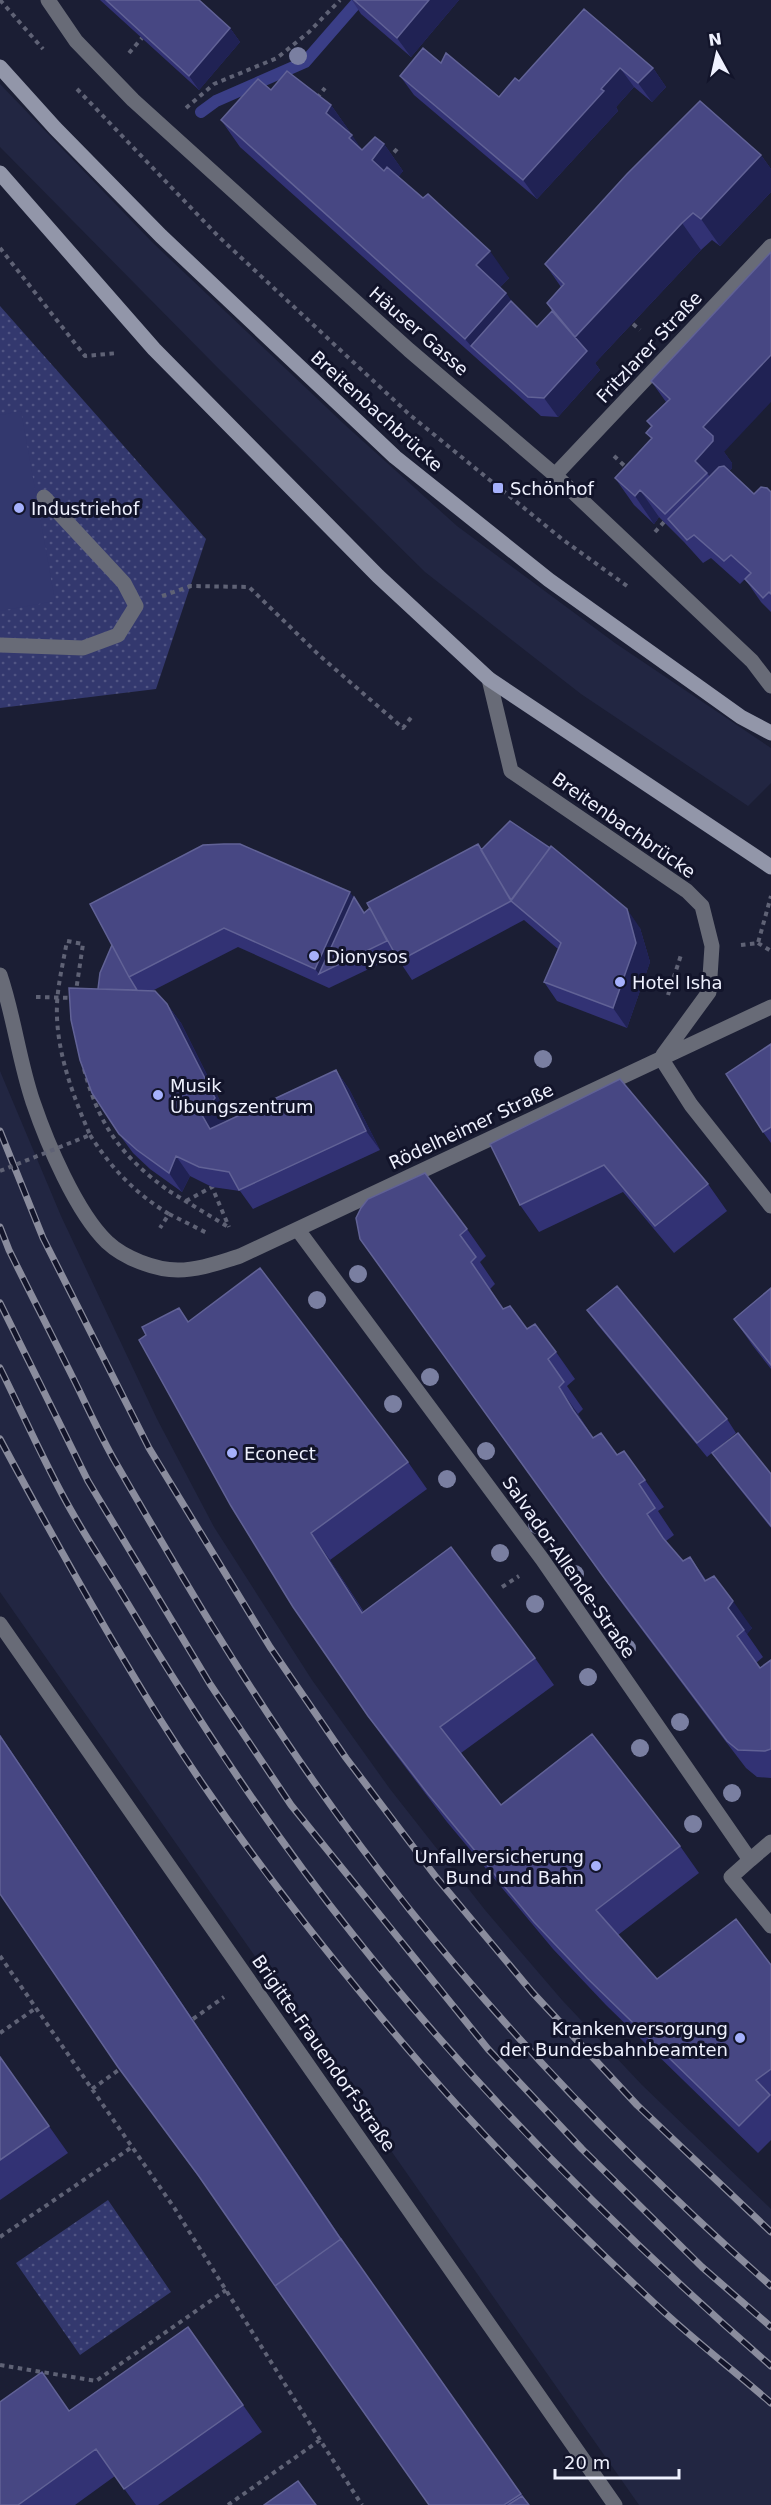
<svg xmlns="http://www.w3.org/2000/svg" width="771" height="2505" viewBox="0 0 771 2505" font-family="'DejaVu Sans',sans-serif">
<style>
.built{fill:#222642}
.park{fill:url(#park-dots)}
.pitch{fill:#33386e}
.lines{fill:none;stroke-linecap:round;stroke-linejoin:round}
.stream{stroke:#3a3e86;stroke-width:12}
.path{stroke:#5f6275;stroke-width:4;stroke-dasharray:4.5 4.5;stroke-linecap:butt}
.service{stroke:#686b77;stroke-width:15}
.minor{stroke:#686b77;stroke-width:15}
.secondary{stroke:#9296a9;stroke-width:15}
.rail-casing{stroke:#8a8c9d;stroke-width:7}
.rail{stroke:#12142a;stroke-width:4.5;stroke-dasharray:14;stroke-linecap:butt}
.path-bridge{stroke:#5f6275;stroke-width:4;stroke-dasharray:4.5 4.5;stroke-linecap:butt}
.tree{fill:#7a7fa1}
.wall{fill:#323274}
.shaded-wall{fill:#202254}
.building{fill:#474783;stroke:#616296;stroke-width:1.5}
.poi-dot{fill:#a6b1fc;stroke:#12142a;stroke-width:2}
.labels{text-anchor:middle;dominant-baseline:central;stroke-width:6;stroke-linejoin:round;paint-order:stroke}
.street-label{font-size:18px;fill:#eff1fe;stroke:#12142a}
.poi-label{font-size:18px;fill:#eff1fe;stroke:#12142a;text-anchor:start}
</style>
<defs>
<pattern id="park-dots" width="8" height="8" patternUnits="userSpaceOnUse" patternTransform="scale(1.5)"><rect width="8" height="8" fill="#33386e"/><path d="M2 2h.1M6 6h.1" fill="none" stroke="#515584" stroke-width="1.8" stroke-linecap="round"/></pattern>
</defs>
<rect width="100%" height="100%" fill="#1b1e34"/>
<!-- built -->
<path class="built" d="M0,84L152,242L344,424L457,526L615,643L771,748V783L748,806L581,694L425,572L216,366L0,147Z
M0,1071L61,1216L157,1419L214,1527L312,1680L390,1789L485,1910L562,2000L642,2085L771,2209V2505H639L0,1592Z"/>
<!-- park -->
<path class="park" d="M0,306L206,539L156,689L0,708Z
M108,2200L171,2292L80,2355L16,2263Z"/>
<!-- pitch -->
<path class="pitch" d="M21,411L55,601L0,611V415Z"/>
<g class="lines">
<!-- stream -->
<path class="stream" d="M201,112L216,101L305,62L359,0"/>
<!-- path -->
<path class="path" d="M0,0L43,49
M129,53L142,38
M77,89L219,237L410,415L562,539L627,586
M317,98L325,88
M186,108L214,84L277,58L309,32L340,0
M388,159L397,149
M0,248L85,356L118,353
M633,324L640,330
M614,456L627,468
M655,532L664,522
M162,596L191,586L249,587L320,656L403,728L413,715
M758,943L771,951
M741,945L758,943L771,896
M668,995L681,955
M36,997L73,998
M90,1135C111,1168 136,1194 169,1214L160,1228
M169,1191L230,1228
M186,1201L212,1187L229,1227
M169,1214L209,1234
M502,1587L519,1576
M0,1956L175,2209L320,2440
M193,2019L224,1997
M0,2033L36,2008
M92,2089L120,2069
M0,2237L132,2147
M0,2365L96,2381L226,2290
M228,2505L320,2440L362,2505"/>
<!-- service -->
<path class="service" d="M0,645L83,648L118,635L136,606L124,583L44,497"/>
<!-- minor -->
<path class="minor" d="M48,0L76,41L133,100L409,350L555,475L752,661L771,686
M555,475L771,246
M489,679L511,771L687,891L702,906L712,946L709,992L663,1055
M0,975C14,1016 19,1061 33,1102C47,1143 76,1212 107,1242C124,1258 155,1270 178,1270C200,1270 220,1262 240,1256L771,1007
M661,1058L691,1105L771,1206
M298,1230L542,1559L750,1860L731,1877L771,1926
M0,1624L615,2505
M750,1860L771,1842"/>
<!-- secondary -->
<path class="secondary" d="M0,67L55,128L161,236L395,457L549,580L741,717L771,733
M0,173L154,349L378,576L489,679L771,867"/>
<!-- rail casing -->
<g class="rail-casing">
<path id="rail" d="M0,1131L43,1238L149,1448L270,1647L346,1758L436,1877L532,1992L637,2105L771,2232
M0,1227L9,1250C32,1297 56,1343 79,1390C91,1415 103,1441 117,1465C180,1574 244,1683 317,1786C446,1970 603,2138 771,2286
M0,1303L88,1481L210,1684L291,1805L488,2049L582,2149L702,2267L771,2327
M0,1368C21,1410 40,1453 62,1494C82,1532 106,1567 128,1604C197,1719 270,1831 354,1936C478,2093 621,2235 771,2366
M0,1439C50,1532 102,1626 158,1716C236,1840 329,1958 425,2069C496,2151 574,2228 652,2301C690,2337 732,2369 771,2403"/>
</g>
<!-- rail -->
<use href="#rail" class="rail"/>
<!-- path-bridge -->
<path class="path-bridge" d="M84,1069C99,1126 122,1157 169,1191
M0,1171L90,1135C71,1091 52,1041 58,992C60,975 64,958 67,941L83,944L76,991"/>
</g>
<!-- trees -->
<g class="tree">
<circle cx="298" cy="56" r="9"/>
<circle cx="543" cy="1059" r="9"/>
<circle cx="358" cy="1274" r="9"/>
<circle cx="317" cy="1300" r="9"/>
<circle cx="430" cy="1377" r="9"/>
<circle cx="393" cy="1404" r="9"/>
<circle cx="486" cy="1451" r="9"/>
<circle cx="447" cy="1479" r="9"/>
<circle cx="537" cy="1525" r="9"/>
<circle cx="500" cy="1553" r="9"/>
<circle cx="575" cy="1574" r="9"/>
<circle cx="535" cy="1604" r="9"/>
<circle cx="627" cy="1648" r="9"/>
<circle cx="588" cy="1677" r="9"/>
<circle cx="680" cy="1722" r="9"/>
<circle cx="640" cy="1748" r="9"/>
<circle cx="732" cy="1793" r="9"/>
<circle cx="693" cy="1824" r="9"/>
</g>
<!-- wall -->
<path class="wall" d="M100,0H199L230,28L240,42L199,90Z
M352,0H459L411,57L361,14Z
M584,9L653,68L666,87L652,102L634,87L616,107L618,111L537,199L414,95L400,76L441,63L499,97L519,81Z
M271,90L331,105L350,132L349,133L362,150L384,144L403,171L398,177L509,278L500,287L506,293L511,301L537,327L552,311L547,303L561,287L545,264L761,155L771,169V192L720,246L712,240L701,250L595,363L600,370L558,417L541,416L240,147L221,120Z
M651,381L724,452L732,463V468L729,471L754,494L771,492V612L761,602L745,579L740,584L711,558L703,563L684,542L659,517L654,524L634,505L615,478L651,439L646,433L651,427L647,421L666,402Z
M478,844L481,850L640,928L650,962L627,1028L557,1001L544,982L558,949L524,920L412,980L396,956L329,988L238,947L152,991L167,1004L181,1023L228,1117L225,1121L336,1070L349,1089L380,1150L253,1209L240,1191L212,1187L190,1176L182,1192L150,1169L133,1153L119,1134L98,989L112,945L90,904L364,912Z
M771,1044V1143L763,1132Z
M490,1144L708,1184L727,1211L674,1253L623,1192L539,1232L520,1205Z
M467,1229L486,1256L480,1262L495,1284L490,1289L503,1309L556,1352L575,1379L567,1386L583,1409L578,1414L590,1433L593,1438L617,1455L645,1480L664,1507L658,1511L674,1535L666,1541L669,1545L683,1561L690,1557L706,1580L752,1628L747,1634L763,1657L756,1663L760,1668L771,1660V1778L757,1777L746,1768L723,1738L624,1606L360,1239Z
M771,1288V1369L753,1346L734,1319Z
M587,1310L727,1419L736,1433L707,1457L597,1324Z
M189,1322L408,1462L427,1489L330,1560L364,1612L535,1658L554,1685L461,1753L501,1805L680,1846L699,1873L618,1935L657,1979L771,1965V2140L758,2153L606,2005L553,1949L447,1822L387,1743L293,1607L146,1335Z
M712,1453L771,1474V1528L722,1467Z
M0,1735L358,2263L529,2505H429L215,2199L118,2067L0,1894Z
M0,2057L68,2153L0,2200Z
M188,2327L262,2432L158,2505H136L115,2476L75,2505H0L69,2411Z"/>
<!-- shaded-wall -->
<path class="shaded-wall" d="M429,0H459L411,57L397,38Z
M230,28L240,42L199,90L189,76Z
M620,68L634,87L616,107L618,111L537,199L523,180Z
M653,68L666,87L652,102L638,83Z
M331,105L350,132L344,140L326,113Z
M352,135L370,162L349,138Z
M384,144L403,171L391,187L372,160Z
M761,155L771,169V192L720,246L701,219Z
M682,223L701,250L595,363L600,370L558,417L544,398L586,352L575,337Z
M490,251L509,278L495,292L476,265Z
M506,293L525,320L471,346L465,339Z
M771,355V402L724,452L732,463V468L716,485L707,473L695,461L703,427Z
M640,490L659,517L654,524L635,496Z
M350,892L374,927L319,974L315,969Z
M627,909L640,928L650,962L627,1028L613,1008Z
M167,1004L181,1023L228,1117L216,1134L210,1129L202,1115Z
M336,1070L349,1089L380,1150L366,1131Z
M176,1156L190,1176L182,1192L169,1173Z
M559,1387L578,1414L592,1437L573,1410Z
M311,1533L330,1560L381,1640L362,1613Z
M733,1601L752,1628L747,1634L728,1608Z
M0,1735L361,2268L0,1736Z"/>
<!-- building -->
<path class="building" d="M106,0H199L230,28L189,76Z
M354,0H429L397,38Z
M584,9L653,68L638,83L620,68L601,89L604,91L523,180L400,76L423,48L441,63L446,53L499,97L515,78L519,81Z
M287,71L331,105L326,113L352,135L349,138L362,150L375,137L384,144L372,160L384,171L387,167L423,198L428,194L490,251L476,265L506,293L465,339L221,120L258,79L271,90Z
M700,101L761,155L701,219L693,213L682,223L575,337L547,303L564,284L545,264L627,174Z
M771,252V355L703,427L713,436V441L695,461L707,473L665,514L640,490L635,496L615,478L652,438L646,433L652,426L647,421L670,399L651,381Z
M511,301L537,327L552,311L587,351L544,398L528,397L471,346Z
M724,466L754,494L761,487L767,488L771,492V594L769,592L763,598L745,579L751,573L731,555L724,561L694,535L687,540L668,519L719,467Z
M510,821L550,848L511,900L481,850Z
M224,844H240L350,892L315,969L224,928L129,977L90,904L203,845Z
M478,844L511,901L551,846L627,909L636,943L613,1008L544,982L561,943L511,901L399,961L367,903Z
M354,897L364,913L370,908L387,941L319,974Z
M112,945L129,977L137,990L98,989L100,973Z
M69,988L155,991L167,1004L215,1098L202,1115L210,1129L336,1070L366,1131L239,1190L229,1172L199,1167L176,1156L169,1173L137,1150L119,1134L92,1093L80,1060L71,1020Z
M771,1044V1127L763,1132L726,1074Z
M620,1079L708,1184L655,1226L604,1165L520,1205L490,1144Z
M425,1173L467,1229L460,1235L476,1257L471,1262L503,1309L510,1306L527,1329L535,1324L556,1352L548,1359L564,1382L559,1387L573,1410L593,1438L601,1433L617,1455L624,1451L645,1480L639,1484L655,1508L647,1514L663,1538L683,1561L690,1557L705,1581L714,1576L733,1601L728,1608L744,1630L737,1636L760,1668L771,1660V1749L765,1751L738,1750L727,1741L605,1579L360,1239L356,1218L361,1208L368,1199Z
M260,1268L408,1462L311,1533L362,1613L451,1547L535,1658L440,1727L501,1805L592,1734L680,1846L596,1910L657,1979L736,1919L771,1965V2069L756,2080L770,2095L739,2126L587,1978L534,1922L428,1794L368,1716L293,1607L231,1506L139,1340L146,1335L142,1327L179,1308L188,1322Z
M617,1286L727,1419L697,1443L587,1310Z
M771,1288V1365L734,1319Z
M738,1433L771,1474V1526L712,1453Z
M0,1736L342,2241L341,2239L275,2286L198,2175L118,2067L0,1894Z
M0,2057L49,2126L0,2160Z
M341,2239L521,2494L504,2505H429L275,2286Z
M188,2327L243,2405L124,2489L96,2449L18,2505H0V2402L42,2372L69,2411Z
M298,2481L316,2505H264Z
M522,2496L529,2505H508Z"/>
<!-- markers -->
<g class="poi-dot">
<rect x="492" y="482" width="12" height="12" rx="3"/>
<circle cx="19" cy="508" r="6"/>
<circle cx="314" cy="956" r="6"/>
<circle cx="620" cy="982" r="6"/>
<circle cx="158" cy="1095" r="6"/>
<circle cx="232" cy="1453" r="6"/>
<circle cx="596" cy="1866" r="6"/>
<circle cx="740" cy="2038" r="6"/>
</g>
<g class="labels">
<!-- street labels -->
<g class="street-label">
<text transform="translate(419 331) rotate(41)">Häuser Gasse</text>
<text transform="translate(649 347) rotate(-47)">Fritzlarer Straße</text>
<text transform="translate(377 411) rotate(42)">Breitenbachbrücke</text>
<text transform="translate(624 825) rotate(35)">Breitenbachbrücke</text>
<text transform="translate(471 1126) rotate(-25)">Rödelheimer Straße</text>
<text transform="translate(569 1567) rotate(55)">Salvador-Allende-Straße</text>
<text transform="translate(324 2053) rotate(55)">Brigitte-Frauendorf-Straße</text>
</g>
<!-- poi labels -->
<g class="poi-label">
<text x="510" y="488">Schönhof</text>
<text x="31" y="508">Industriehof</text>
<text x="326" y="956">Dionysos</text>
<text x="632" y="982">Hotel Isha</text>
<text x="170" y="1085">Musik<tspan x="170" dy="21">Übungszentrum</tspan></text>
<text x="244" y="1453">Econect</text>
<text x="584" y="1856" text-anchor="end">Unfallversicherung<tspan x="584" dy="21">Bund und Bahn</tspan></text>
<text x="728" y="2028" text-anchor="end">Krankenversorgung<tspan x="728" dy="21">der Bundesbahnbeamten</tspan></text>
</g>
</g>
<!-- north arrow -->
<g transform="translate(717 54) rotate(352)" stroke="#12142a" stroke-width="4.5" paint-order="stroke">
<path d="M0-4.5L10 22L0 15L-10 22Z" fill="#eff1fe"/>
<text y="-9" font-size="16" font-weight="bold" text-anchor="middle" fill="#eff1fe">N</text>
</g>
<!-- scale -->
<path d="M555 2469v9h124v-9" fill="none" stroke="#eff1fe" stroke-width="3"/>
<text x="564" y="2469" font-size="18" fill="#eff1fe" stroke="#12142a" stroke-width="4.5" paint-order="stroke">20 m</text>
</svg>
